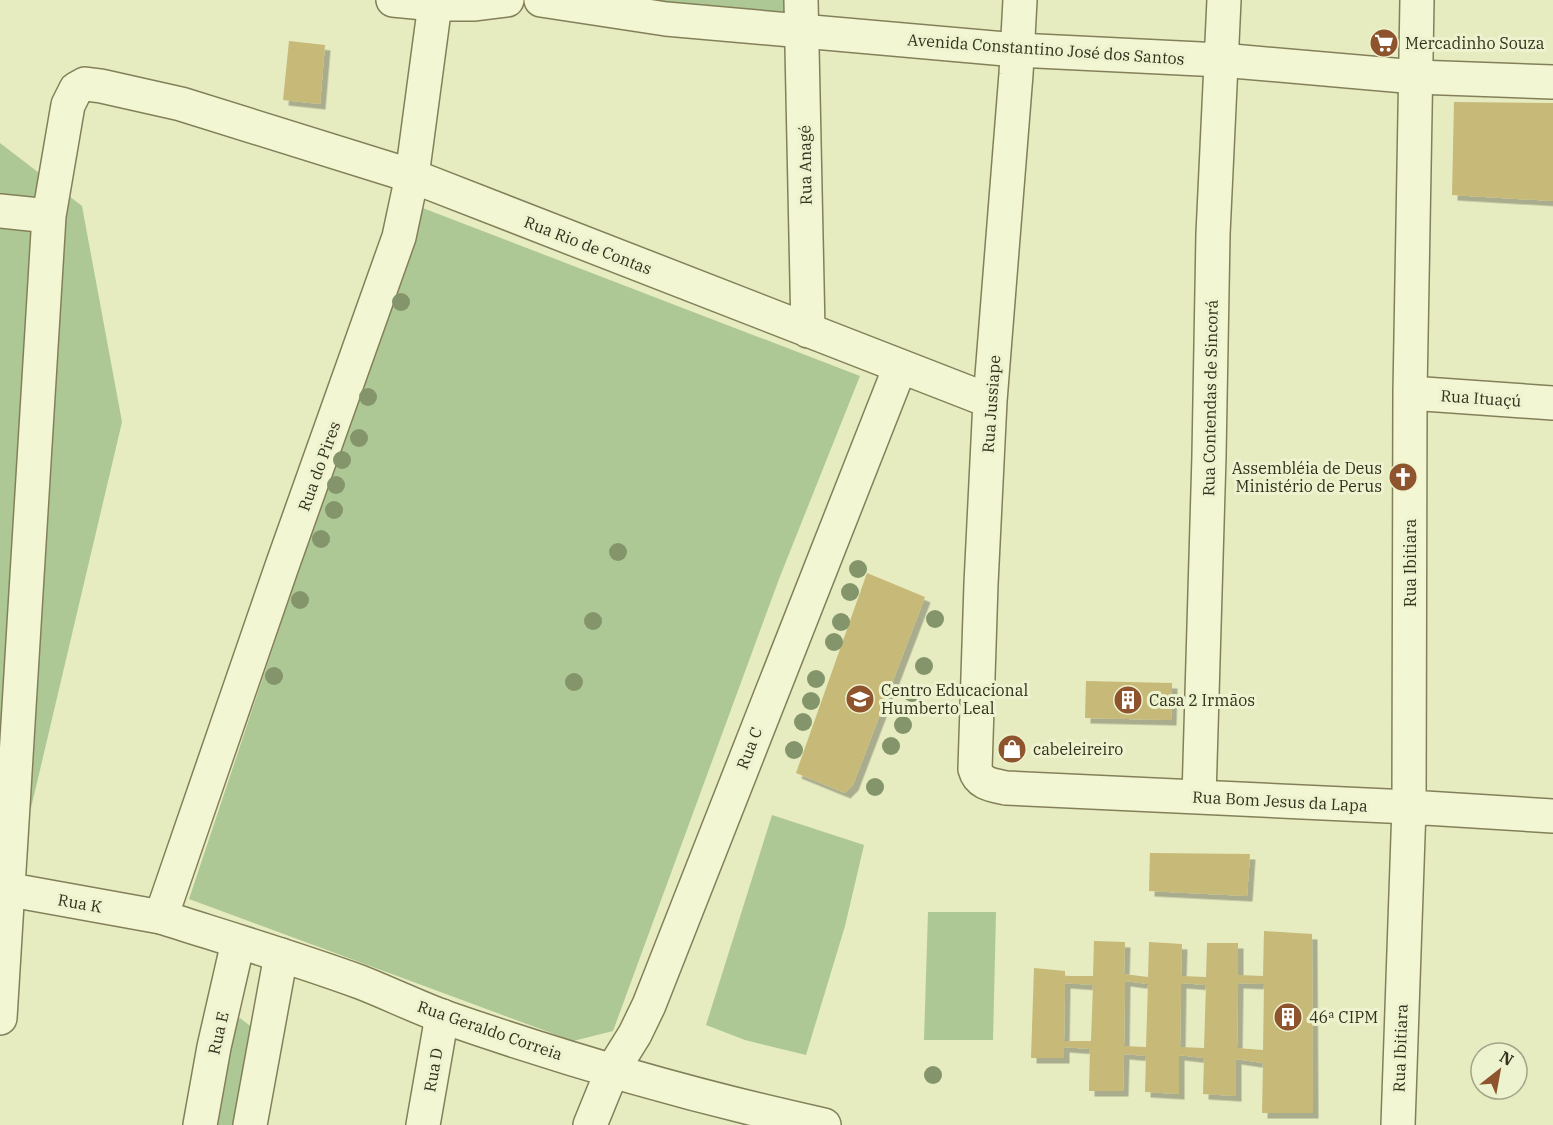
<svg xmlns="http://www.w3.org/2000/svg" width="1553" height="1125" viewBox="0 0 1553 1125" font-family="'IBM Plex Serif',serif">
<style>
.green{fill:#adc895}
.building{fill:#c7b978;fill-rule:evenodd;filter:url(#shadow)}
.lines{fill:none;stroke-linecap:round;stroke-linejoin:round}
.minor-casing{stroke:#838059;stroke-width:36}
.tertiary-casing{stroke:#838059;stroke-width:36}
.minor{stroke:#f2f6d3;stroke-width:33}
.tertiary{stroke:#f2f6d3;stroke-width:33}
.tree{fill:#84956b}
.labels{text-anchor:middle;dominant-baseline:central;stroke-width:6;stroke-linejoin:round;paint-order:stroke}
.poi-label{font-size:16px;fill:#33311d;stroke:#eef3cf;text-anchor:start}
.street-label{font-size:16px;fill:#33311d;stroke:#eef3cf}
</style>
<defs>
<filter id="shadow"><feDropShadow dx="5.5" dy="5.5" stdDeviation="0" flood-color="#0004"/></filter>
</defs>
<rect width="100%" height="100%" fill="#e6ebc0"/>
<!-- green -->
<path class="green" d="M636,0H784L785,16Z
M0,143L82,206L122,422L31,808L0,802Z
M420,207L860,376L779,579L613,1031L573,1041L189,899Z
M772,815L864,845L845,926L806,1055L745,1040L706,1025Z
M928,912H996L993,1040H924Z
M240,1018L258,1032L243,1125H212L229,1026Z"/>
<!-- building -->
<path class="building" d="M289,41L325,45L320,104L283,100Z
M1454,102L1553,103V201L1452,195Z
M867,573L925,597L853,785L845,793L796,773Z
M1086,681L1172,683L1171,720L1085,718Z
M1150,853L1250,854L1247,896L1149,891Z
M1264,931L1312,934L1313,1113H1262L1263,1063L1236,1059V1096L1203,1094L1204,1058L1179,1055V1094L1145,1092L1146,1056L1124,1054L1123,1091H1089L1090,1049L1064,1047V1058H1031L1034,968L1065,971V976H1093L1094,941L1125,942L1124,974L1148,977L1149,942L1182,944L1181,976L1206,977L1207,943H1238V975L1263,976ZM1125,981L1148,984L1146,1047L1124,1046ZM1065,983L1093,985L1091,1041H1064ZM1181,983L1206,985L1204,1048L1180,1047ZM1238,983L1264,984L1263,1050L1237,1048Z"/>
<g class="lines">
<!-- minor casing -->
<g class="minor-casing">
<path id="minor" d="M393,0L435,4
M801,0L808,331
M1020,0L1016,74L990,401L981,584L975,769C979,784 992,785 1006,788L1409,807L1553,816
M0,211L49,216L68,105L76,89L85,84L101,86L181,104L412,176L990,401
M1410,393L1553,403
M1199,797L1209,456L1213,234L1224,0
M0,888L161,917
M0,1018L49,216
M200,1125L214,1047L238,942
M250,1125L281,955
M423,1125L442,1016
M590,1125L612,1071L635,1034L649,1005L900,367
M1398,1125L1409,807L1410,393L1417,0"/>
</g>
<!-- tertiary casing -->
<g class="tertiary-casing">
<path id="tertiary" d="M507,0L475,4H435L412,176L399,237L282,566L161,917C227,938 294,958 360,982C388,993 415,1006 444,1017C568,1060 695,1097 824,1125
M541,0L666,19L1017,50L1221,60L1416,77L1553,82"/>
</g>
<!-- minor -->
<use href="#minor" class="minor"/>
<!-- tertiary -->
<use href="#tertiary" class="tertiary"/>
</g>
<!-- trees -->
<g class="tree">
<circle cx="401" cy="302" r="9"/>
<circle cx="368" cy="397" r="9"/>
<circle cx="359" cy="438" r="9"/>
<circle cx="342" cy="460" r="9"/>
<circle cx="336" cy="485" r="9"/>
<circle cx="334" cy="510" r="9"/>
<circle cx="321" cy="539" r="9"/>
<circle cx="618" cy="552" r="9"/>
<circle cx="858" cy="569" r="9"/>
<circle cx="850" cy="592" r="9"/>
<circle cx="300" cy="600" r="9"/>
<circle cx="935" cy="619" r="9"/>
<circle cx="593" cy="621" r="9"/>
<circle cx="841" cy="622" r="9"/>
<circle cx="834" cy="642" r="9"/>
<circle cx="924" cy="666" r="9"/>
<circle cx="274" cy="676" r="9"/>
<circle cx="816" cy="679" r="9"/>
<circle cx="574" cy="682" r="9"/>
<circle cx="912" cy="693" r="9"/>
<circle cx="811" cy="701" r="9"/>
<circle cx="803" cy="722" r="9"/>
<circle cx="903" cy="725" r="9"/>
<circle cx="891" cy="746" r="9"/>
<circle cx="794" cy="750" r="9"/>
<circle cx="875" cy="787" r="9"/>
<circle cx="933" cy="1075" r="9"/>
</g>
<!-- icons -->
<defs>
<g id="supermarket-disc" transform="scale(1.5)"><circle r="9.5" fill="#8e542d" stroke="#eef3cf"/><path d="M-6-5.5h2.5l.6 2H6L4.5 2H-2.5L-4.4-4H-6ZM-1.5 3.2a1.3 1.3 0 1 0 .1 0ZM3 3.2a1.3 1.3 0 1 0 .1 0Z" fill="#fff"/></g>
<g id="church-disc" transform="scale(1.5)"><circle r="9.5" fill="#8e542d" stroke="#eef3cf"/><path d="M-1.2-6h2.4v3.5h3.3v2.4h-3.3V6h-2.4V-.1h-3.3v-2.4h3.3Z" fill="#fff"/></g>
<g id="school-disc" transform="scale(1.5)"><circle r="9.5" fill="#8e542d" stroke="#eef3cf"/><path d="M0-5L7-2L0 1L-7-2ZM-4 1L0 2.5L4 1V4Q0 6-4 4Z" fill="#fff"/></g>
<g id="building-disc" transform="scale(1.5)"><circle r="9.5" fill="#8e542d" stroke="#eef3cf"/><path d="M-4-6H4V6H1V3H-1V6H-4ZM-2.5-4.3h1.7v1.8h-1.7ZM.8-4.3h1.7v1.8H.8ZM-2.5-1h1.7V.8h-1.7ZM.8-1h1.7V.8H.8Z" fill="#fff"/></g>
<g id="shop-disc" transform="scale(1.5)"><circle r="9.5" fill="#8e542d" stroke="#eef3cf"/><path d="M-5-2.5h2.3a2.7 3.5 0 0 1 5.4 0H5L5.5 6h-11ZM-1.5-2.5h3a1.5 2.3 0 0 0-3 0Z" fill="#fff"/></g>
</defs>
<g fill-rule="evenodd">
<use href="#supermarket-disc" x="1384" y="43"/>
<use href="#church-disc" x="1403" y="477"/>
<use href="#school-disc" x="860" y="699"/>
<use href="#building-disc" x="1128" y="700"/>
<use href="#shop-disc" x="1012" y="749"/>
<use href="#building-disc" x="1288" y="1017"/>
</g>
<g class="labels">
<!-- poi labels -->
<g class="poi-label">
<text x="1405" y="43">Mercadinho Souza</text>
<text x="1382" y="468" text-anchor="end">Assembléia de Deus<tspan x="1382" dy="18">Ministério de Perus</tspan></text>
<text x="881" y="690">Centro Educacional<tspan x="881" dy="18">Humberto Leal</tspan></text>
<text x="1149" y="700">Casa 2 Irmãos</text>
<text x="1033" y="749">cabeleireiro</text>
<text x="1309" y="1017">46ª CIPM</text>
</g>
<!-- street labels -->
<g class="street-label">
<text transform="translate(1046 49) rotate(4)">Avenida Constantino José dos Santos</text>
<text transform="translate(805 165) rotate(-91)">Rua Anagé</text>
<text transform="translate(588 245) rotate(21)">Rua Rio de Contas</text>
<text transform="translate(1210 398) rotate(-89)">Rua Contendas de Sincorá</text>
<text transform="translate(1481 398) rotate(4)">Rua Ituaçú</text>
<text transform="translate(991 404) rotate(-86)">Rua Jussiape</text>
<text transform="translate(319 466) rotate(-70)">Rua do Pires</text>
<text transform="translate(1410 563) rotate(-90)">Rua Ibitiara</text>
<text transform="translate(749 748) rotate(-69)">Rua C</text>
<text transform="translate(1280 801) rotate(3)">Rua Bom Jesus da Lapa</text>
<text transform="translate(80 903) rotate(10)">Rua K</text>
<text transform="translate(490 1030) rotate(19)">Rua Geraldo Correia</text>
<text transform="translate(218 1033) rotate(-77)">Rua E</text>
<text transform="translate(1400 1048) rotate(-88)">Rua Ibitiara</text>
<text transform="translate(433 1070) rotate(-80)">Rua D</text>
</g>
</g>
<!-- north arrow -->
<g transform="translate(1499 1071) rotate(31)"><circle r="28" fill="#eef3cf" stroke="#a3a588" stroke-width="1.5"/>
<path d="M0-4.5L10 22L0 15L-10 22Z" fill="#8e542d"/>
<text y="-9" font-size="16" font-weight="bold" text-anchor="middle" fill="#33311d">N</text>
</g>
</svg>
